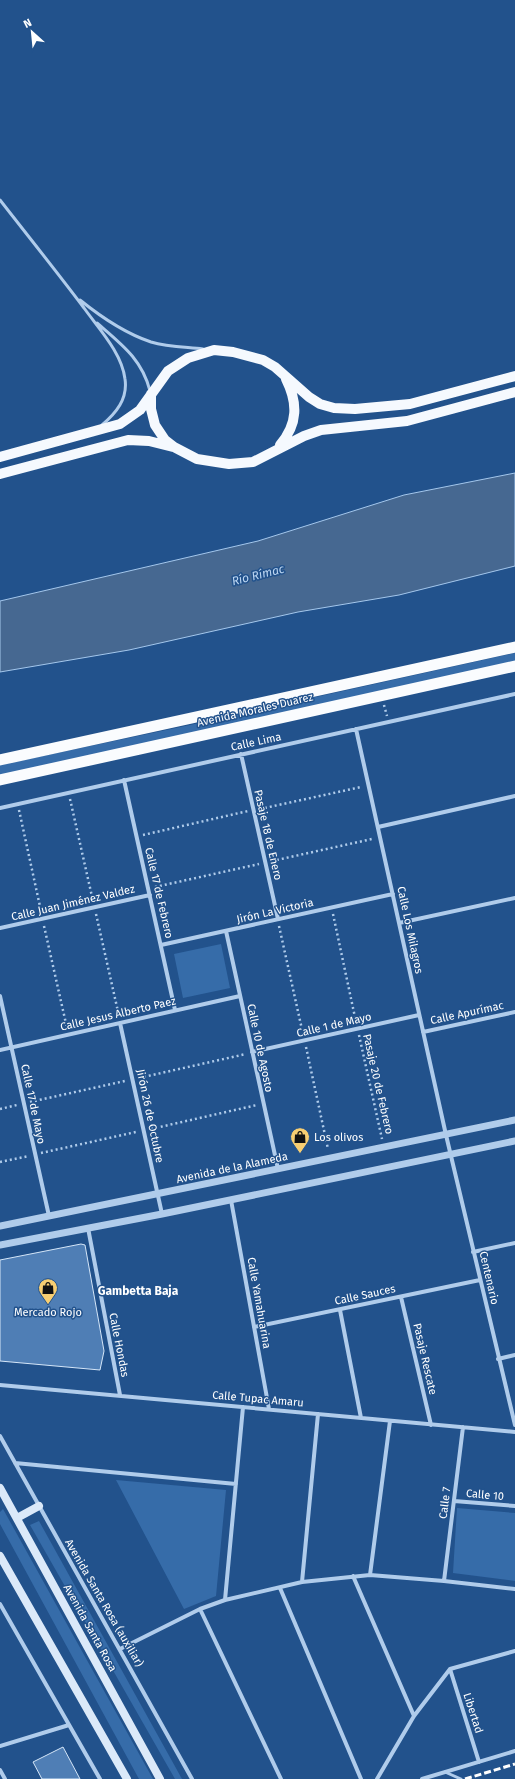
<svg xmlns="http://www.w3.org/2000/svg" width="515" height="1779" viewBox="0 0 515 1779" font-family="'Fira Sans',sans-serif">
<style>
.green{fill:#366ca9}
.water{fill:#466891;stroke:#a4c7ec}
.building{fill:#4f7eb5;stroke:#d5e6f8}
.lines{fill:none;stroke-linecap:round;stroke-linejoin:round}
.path{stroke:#b0cceb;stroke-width:2.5;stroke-dasharray:2 3;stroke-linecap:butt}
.service{stroke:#b0cceb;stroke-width:3}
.minor{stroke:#b0cceb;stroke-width:4}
.tertiary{stroke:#b0cceb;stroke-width:7}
.secondary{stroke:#dbe9f9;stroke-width:8}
.primary{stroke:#f5f9fe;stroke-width:10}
.trunk{stroke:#fafcfe;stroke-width:11}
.rail{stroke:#fff;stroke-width:3;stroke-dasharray:7 3;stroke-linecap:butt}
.labels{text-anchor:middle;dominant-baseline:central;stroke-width:3;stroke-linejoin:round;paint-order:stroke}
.street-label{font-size:11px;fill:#fff;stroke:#22528c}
.poi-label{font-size:11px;fill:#fff;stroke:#22528c;text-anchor:start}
.water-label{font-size:12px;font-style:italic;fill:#bcd6f2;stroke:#22528c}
.neighbourhood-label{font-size:12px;font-weight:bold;fill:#fff;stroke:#22528c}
</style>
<rect width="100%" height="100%" fill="#22528c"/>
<!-- green -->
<path class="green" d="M515,653V662L0,778V765L190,725Z
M221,944L230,988L183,998L174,954Z
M116,1480L226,1490L216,1596L184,1609Z
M457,1508L515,1513V1581L453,1573Z
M3,1509L153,1779H139L0,1524V1512Z
M39,1521L182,1779H175L30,1525Z"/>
<!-- water -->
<path class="water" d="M515,473V566L399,595L298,612L129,650L0,672V601L258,541L404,495Z"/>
<!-- building -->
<path class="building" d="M81,1244L85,1245L104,1351L100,1370L0,1361V1260Z
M63,1747L80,1779H42L33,1762Z"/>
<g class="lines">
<!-- path -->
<path class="path" d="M384,705L387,716
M70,799L93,901
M260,809L361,787
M19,810L41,911
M143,835L248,811
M272,861L372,839
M155,887L259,864
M96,914L119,1016
M333,914L356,1022
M44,926L67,1028
M279,926L303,1034
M359,1035L382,1139
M306,1047L328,1149
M139,1078L246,1054
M30,1102L125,1081
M0,1109L17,1105
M151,1129L257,1105
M41,1153L136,1132
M0,1162L29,1156"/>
<!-- service -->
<path class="service" d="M0,200C28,236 57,272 84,308C99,329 122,353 125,379C128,399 116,413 102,425
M80,300C101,317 124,333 151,342C168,347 186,347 203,349
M97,323C121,344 142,359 150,391
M445,1772L461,1779"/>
<!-- minor -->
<path class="minor" d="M356,729L446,1135L515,1425
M241,754L278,919
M124,780L175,1010
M0,808L515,694
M378,827L515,796
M399,923L515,898
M0,928L150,895
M226,931L278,1169
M161,945L393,894
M0,996L49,1216
M120,1023L162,1214
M423,1032L515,1012
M0,1050L240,996
M252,1052L419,1015
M231,1200L269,1409
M88,1228L120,1395
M473,1252L515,1243
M401,1297L431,1425
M340,1310L361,1418
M254,1327L480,1280
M498,1359L515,1355
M0,1385L515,1432
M0,1436L192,1779
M15,1463L236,1484
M454,1501L515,1506
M370,1575L390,1421
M353,1576L414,1716
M444,1581L463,1427
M302,1582L318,1414
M280,1588L361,1779
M225,1600L243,1407
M0,1604L100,1779
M200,1609L281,1779
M120,1649L200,1609L225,1600L302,1582L370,1575L444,1581L515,1589
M450,1669L479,1762
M0,1746L69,1725
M0,1770L5,1779
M377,1779L414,1716L450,1669L515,1651
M422,1779L515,1751"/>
<!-- tertiary -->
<path class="tertiary" d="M0,1226L515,1120
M0,1245L162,1214L515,1141"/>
<!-- secondary -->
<path class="secondary" d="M0,1488L160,1779
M17,1518L39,1506
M0,1556L127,1779"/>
<!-- primary -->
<path class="primary" d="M151,394V409L155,425L165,440L174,447L197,459L229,464L253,462L304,436L321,430L407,421L515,392
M280,445C298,424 298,403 286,379
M0,457L120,424L140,410L168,371L188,358L214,350L233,352L263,360L275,367L309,397L320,404L334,408L355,409L410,404L515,376
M0,474L128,440L149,441L173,447"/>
<!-- trunk -->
<path class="trunk" d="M0,760L515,647
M0,780L515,666"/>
<!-- rail -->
<path class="rail" d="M465,1779L515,1764"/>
</g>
<!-- icons -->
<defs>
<g id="shop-pin" transform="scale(1)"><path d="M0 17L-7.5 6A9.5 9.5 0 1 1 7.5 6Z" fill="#f7ce72" stroke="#22528c"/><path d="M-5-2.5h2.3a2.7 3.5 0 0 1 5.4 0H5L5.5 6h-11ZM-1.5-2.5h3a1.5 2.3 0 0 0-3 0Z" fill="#111"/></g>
</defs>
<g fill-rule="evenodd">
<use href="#shop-pin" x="300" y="1137"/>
<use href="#shop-pin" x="48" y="1288"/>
</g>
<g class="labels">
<!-- street labels -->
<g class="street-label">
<text transform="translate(255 710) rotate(-13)">Avenida Morales Duarez</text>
<text transform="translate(256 742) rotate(-12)">Calle Lima</text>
<text transform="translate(268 835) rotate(77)">Pasaje 18 de Enero</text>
<text transform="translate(159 893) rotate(77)">Calle 17 de Febrero</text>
<text transform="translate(73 903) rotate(-13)">Calle Juan Jiménez Valdez</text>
<text transform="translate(275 911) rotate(-13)">Jirón La Victoria</text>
<text transform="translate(410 930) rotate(78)">Calle Los Milagros</text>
<text transform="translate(467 1013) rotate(-12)">Calle Apurímac</text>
<text transform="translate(118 1014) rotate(-13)">Calle Jesus Alberto Paez</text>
<text transform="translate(334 1025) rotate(-13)">Calle 1 de Mayo</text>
<text transform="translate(260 1048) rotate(78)">Calle 10 de Agosto</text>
<text transform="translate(378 1084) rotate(77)">Pasaje 20 de Febrero</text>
<text transform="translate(33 1104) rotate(78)">Calle 17 de Mayo</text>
<text transform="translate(150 1116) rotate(78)">Jirón 26 de Octubre</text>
<text transform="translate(232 1168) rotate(-12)">Avenida de la Alameda</text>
<text transform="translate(489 1278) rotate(77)">Centenario</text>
<text transform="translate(365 1295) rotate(-12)">Calle Sauces</text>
<text transform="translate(259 1303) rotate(80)">Calle Yamahuarina</text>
<text transform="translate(119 1345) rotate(79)">Calle Hondas</text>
<text transform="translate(425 1359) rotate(77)">Pasaje Rescate</text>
<text transform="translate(258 1399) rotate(5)">Calle Tupac Amaru</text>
<text transform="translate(485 1495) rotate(5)">Calle 10</text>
<text transform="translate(445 1503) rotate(-83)">Calle 7</text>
<text transform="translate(104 1603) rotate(60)">Avenida Santa Rosa (auxiliar)</text>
<text transform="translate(90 1628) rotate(61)">Avenida Santa Rosa</text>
<text transform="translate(473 1713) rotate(72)">Libertad</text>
</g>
<!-- poi labels -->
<g class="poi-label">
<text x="314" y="1137">Los olivos</text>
<text x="48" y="1312" text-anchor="middle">Mercado Rojo</text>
</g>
<!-- water labels -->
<g class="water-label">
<text transform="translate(258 575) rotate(-14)">Río Rímac</text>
</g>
<!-- neighbourhood labels -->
<g class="neighbourhood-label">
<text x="138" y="1291">Gambetta Baja</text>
</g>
</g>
<!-- north arrow -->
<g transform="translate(32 32) rotate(333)" stroke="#22528c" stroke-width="3" paint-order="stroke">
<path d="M0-3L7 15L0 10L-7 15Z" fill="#ffffff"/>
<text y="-6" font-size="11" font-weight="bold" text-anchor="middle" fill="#ffffff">N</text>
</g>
</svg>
